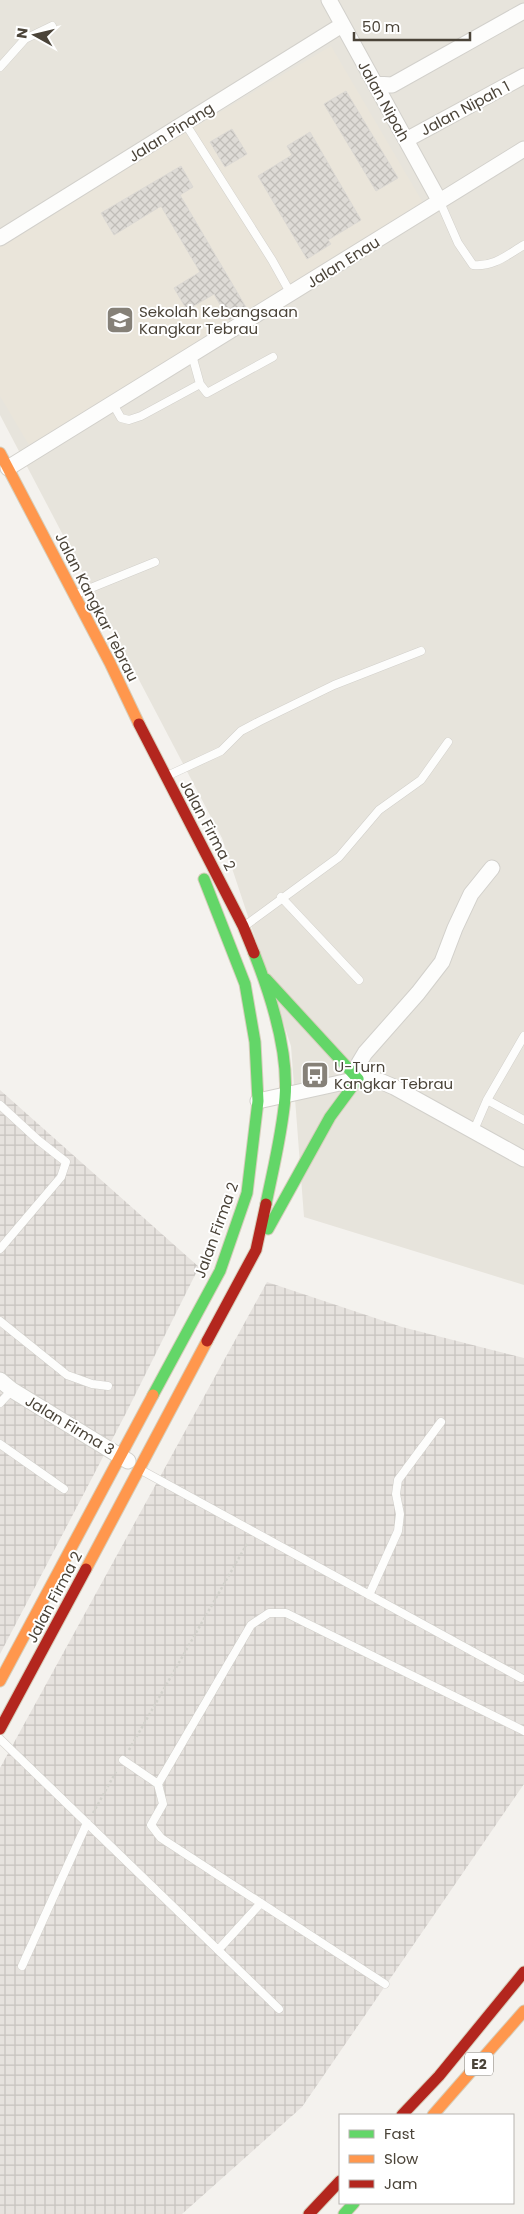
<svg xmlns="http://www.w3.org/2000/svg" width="524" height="2214" viewBox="0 0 524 2214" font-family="Poppins,sans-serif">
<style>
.residential{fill:#e7e4dc}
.industrial{fill:url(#industrial-grid)}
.education{fill:#eae5da}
.building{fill:url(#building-cross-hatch);stroke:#dcd9d4}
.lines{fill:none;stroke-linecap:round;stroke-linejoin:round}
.lane-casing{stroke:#d2d0cb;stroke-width:9}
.street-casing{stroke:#d2d0cb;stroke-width:17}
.fast-casing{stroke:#d6cebb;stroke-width:13}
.slow-casing{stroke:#d6cebb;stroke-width:13}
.jam-casing{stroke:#d6cebb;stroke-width:13}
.path{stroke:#d3d2cc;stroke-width:2.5;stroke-dasharray:2.5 2.5;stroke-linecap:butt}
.lane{stroke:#fdfdfc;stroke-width:8}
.street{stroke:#fdfdfc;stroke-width:15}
.fast{stroke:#63d668;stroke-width:11}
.slow{stroke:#ff974d;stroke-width:11}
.jam{stroke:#b3261e;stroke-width:11}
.labels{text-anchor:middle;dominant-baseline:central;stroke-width:4;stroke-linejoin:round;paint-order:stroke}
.shield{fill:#fff;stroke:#817c74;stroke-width:1}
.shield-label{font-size:14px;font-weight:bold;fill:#4b4439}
.street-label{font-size:15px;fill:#4b4439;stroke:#fff}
.poi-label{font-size:15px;fill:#4b4439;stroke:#fff;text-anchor:start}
</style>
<defs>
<pattern id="industrial-grid" width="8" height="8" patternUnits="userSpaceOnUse" patternTransform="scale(1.25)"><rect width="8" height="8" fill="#e6e2de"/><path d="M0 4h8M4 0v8" fill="none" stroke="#c7c3bf"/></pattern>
<pattern id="building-cross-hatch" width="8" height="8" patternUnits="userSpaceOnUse" patternTransform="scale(1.25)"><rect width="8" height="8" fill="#dedbd6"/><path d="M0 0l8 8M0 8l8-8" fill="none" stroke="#c0bdb8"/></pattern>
</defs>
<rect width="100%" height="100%" fill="#f4f2ee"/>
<!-- residential -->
<path class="residential" d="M0,0H524V1285L304,1217L291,1046L222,838L0,415Z"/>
<!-- industrial -->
<path class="industrial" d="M0,1090L199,1267L126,1413L0,1654Z
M267,1282L402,1327L524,1358V1784L302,2107L182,2214H0V1768Z"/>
<!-- education -->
<path class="education" d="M331,46L426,208L29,445L0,396V243Z"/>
<!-- building -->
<path class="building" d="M346,91L398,178L376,191L324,104Z
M232,129L247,154L225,167L210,142Z
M310,132L361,220L328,240L331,244L307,259L258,176L292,155L287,146Z
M181,166L193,187L180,195L247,309L229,320L214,294L187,310L174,288L200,272L161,206L114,235L101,213Z"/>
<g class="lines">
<!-- lane casing -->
<g class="lane-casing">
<path id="lane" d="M0,67L25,39L52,26
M185,123L272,260L291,294
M440,202L458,243L473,265C494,267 507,255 524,245
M192,355L200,384L207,393L273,357
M113,404L121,418L129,420L141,416L200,384
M76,594L155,562
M167,776L221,751L241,731L260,721L334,685L421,651
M281,897L359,980
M246,925L339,857L379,810L421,780L448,742
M487,1100L524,1120
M0,1105L38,1140L66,1162L61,1177L0,1249
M474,1130L487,1100L524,1036
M0,1321L67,1375L92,1384L108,1386
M0,1403L12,1390
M0,1444L64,1489
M141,1470L521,1678
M369,1595L398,1531L400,1514L396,1494L398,1480L441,1422
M0,1739L279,2009
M123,1760L158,1784L163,1804L151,1825L161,1838L385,1984
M158,1784L251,1625L269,1613H286L524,1731
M218,1950L261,1903
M22,1966L87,1823"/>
</g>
<!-- street casing -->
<g class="street-casing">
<path id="street" d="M329,0L440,202
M375,84L392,85L524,11
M406,140L524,76
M0,238L342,25
M8,468L524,149
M358,1079L359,1063L365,1053L418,993L442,962L455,928L471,894L492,868
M258,1101L358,1079L380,1081L394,1087L524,1159
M0,1380L12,1390L128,1461"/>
</g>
<!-- fast casing -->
<g class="fast-casing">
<path id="fast" d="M254,953C271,996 289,1051 285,1098C282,1134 273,1169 266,1204
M266,979L358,1079L330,1117L268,1229
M153,1395L220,1271L247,1193L258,1101L255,1042L245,984L204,879
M344,2214L354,2203"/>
</g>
<!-- slow casing -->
<g class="slow-casing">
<path id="slow" d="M0,453L110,663L139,724
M86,1569L207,1341
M0,1681L153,1395
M433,2115L524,2011"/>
</g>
<!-- jam casing -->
<g class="jam-casing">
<path id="jam" d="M139,724L243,926L254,953
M207,1341L256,1250L266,1204
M0,1729L86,1569
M402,2115L439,2076L524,1972
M309,2214L340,2181"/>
</g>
<!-- path -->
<path class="path" d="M129,1750L248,1542
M93,1813L117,1770"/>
<!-- lane -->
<use href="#lane" class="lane"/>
<!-- street -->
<use href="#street" class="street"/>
<!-- fast -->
<use href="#fast" class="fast"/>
<!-- slow -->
<use href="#slow" class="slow"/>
<!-- jam -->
<use href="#jam" class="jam"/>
</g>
<!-- icons -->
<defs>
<g id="school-square" transform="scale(1.4375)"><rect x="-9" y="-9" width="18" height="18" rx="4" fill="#868178" stroke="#fff"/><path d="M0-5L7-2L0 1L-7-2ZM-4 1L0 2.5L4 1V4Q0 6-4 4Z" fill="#fff"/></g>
<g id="bus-square" transform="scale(1.4375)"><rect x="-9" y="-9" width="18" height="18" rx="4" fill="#868178" stroke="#fff"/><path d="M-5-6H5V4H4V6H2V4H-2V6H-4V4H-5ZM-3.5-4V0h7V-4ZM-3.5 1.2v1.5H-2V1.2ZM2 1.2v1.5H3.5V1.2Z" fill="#fff"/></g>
</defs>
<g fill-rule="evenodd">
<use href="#school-square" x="120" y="320"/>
<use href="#bus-square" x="315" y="1075"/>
</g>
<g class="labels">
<!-- shield labels -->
<rect class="shield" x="465" y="2052.5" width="28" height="23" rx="4"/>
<g class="shield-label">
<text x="479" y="2064">E2</text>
</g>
<!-- street labels -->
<g class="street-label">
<text transform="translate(384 101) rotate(61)">Jalan Nipah</text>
<text transform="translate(465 108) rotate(-28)">Jalan Nipah 1</text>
<text transform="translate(171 132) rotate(-32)">Jalan Pinang</text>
<text transform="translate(343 262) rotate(-32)">Jalan Enau</text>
<text transform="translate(97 607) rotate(63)">Jalan Kangkar Tebrau</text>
<text transform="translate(208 825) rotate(62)">Jalan Firma 2</text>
<text transform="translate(216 1230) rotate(-70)">Jalan Firma 2</text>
<text transform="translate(70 1425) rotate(31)">Jalan Firma 3</text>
<text transform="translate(54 1597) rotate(-62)">Jalan Firma 2</text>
</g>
<!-- poi labels -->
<g class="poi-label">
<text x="139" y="311">Sekolah Kebangsaan<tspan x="139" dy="17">Kangkar Tebrau</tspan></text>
<text x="334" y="1066">U-Turn<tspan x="334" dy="17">Kangkar Tebrau</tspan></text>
</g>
</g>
<!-- legend -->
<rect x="339" y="2114" width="175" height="90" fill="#ffffff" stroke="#b7b4b0"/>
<rect x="349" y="2130" width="25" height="8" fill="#63d668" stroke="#b7b4b0"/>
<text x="384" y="2139" font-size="15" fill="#4b4439">Fast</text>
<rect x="349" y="2155" width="25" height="8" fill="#ff974d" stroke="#b7b4b0"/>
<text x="384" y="2164" font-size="15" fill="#4b4439">Slow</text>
<rect x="349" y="2180" width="25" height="8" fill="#b3261e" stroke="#b7b4b0"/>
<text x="384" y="2189" font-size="15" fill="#4b4439">Jam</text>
<!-- north arrow -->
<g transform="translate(35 35) rotate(278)" stroke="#ffffff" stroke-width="4" paint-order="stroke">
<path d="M0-4L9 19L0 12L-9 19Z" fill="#4b4439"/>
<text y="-8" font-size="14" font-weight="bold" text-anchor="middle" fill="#4b4439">N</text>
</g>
<!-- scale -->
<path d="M354 32v8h116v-8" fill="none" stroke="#4b4439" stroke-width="2.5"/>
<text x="362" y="32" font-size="15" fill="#4b4439" stroke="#ffffff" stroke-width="4" paint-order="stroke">50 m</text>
</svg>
